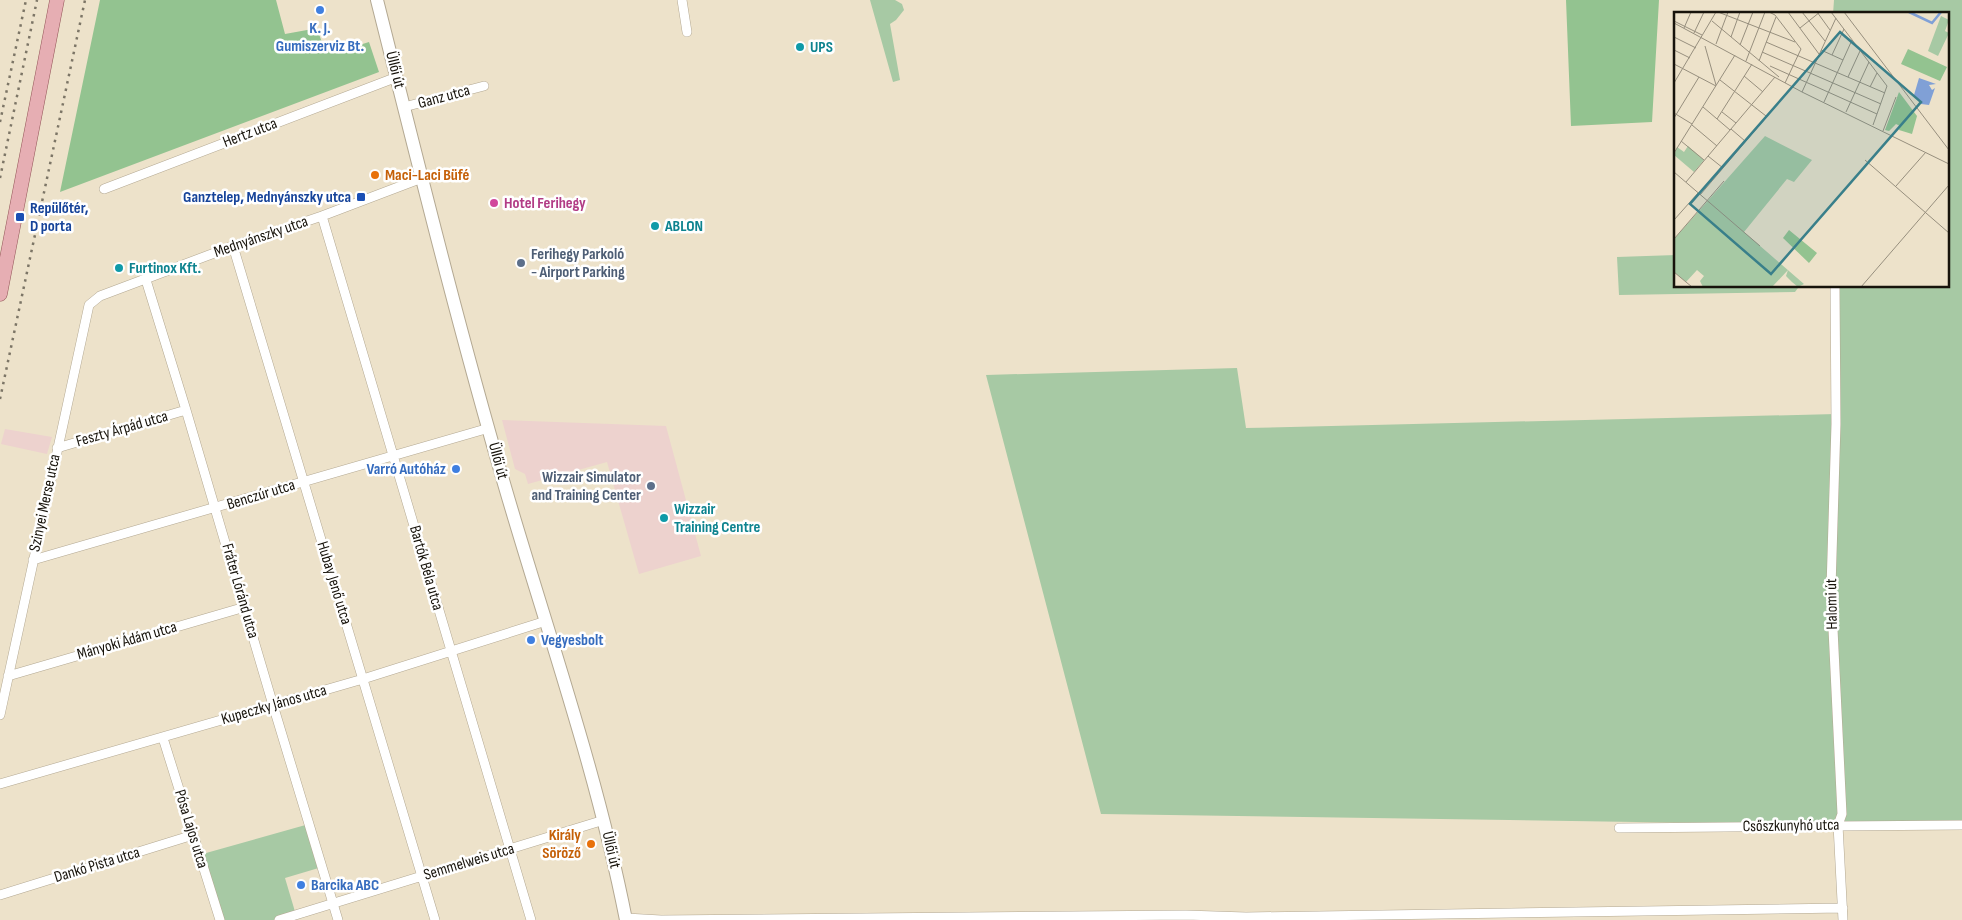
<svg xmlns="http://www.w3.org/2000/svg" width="1962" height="920" viewBox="0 0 1962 920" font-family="'Sofia Sans Condensed',sans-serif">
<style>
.commercial{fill:#edd2ce}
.green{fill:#a7c9a4}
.forest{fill:#93c390}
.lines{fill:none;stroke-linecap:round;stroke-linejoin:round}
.minor-casing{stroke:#b3a892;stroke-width:10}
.secondary-casing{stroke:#b3a892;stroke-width:14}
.primary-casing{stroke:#935558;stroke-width:15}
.minor{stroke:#fff;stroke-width:9}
.secondary{stroke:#fff;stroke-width:12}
.primary{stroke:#e6aeb3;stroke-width:14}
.rail{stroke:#7c7566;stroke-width:2.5;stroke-dasharray:2.5 5;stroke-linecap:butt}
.shop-dot{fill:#3f7fe0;stroke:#fff;stroke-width:2}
.culture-dot{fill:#0f9aa8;stroke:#fff;stroke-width:2}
.food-dot{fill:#e8710a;stroke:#fff;stroke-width:2}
.transit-dot{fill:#1a4fb4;stroke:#fff;stroke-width:2}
.hotel-dot{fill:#d1479c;stroke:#fff;stroke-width:2}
.service-dot{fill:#5c6f8a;stroke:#fff;stroke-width:2}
.labels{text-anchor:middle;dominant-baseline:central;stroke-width:5;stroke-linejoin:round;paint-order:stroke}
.shop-label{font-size:16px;font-weight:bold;fill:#366cbe;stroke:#fff;text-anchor:start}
.culture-label{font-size:16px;font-weight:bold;fill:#0d838f;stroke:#fff;text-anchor:start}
.street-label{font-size:16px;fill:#17130b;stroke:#fff}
.food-label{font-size:16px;font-weight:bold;fill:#c56008;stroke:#fff;text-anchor:start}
.transit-label{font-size:16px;font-weight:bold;fill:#164399;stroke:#fff;text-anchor:end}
.hotel-label{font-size:16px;font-weight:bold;fill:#b23c85;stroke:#fff;text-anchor:start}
.service-label{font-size:16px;font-weight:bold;fill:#4e5e75;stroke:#fff;text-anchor:start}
.inset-river{fill:none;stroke:#80a0d6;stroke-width:2.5}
.inset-road{fill:none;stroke:#978f7e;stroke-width:1}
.view{fill:#397f8a;fill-opacity:0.15;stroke:#397f8a;stroke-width:2.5}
.inset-edge{fill:none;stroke:#17130b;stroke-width:2.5}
</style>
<rect width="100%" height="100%" fill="#ede2ca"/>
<!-- commercial -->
<path class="commercial" d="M502,420L666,426L701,556L639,574L607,462L528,484L525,474L515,469Z
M5,429L52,437L47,454L1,444Z"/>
<!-- green -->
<path class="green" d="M870,0H895L902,4L904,10L896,20L890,24L900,80L893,82Z
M1834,0H1962V825H1838L1101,814L986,375L1237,368L1246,428L1836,414L1838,286H1948V14H1833Z
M1676,255V286H1798V288L1795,292L1619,295L1617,257Z
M309,824L322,867L285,878L296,915L278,920H220L199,855Z"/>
<!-- forest -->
<path class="forest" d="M100,0H276L285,34L318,28C320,40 323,48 334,53L369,42L379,72L60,192Z
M1566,0H1659L1652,122L1571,126Z"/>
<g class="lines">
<!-- minor casing -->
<g class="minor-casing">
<path id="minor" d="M682,0L687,32
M404,107L484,86
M104,189L397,77
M322,216L531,920
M233,246L435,920
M146,280L186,410L273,705L338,920
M1835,286L1836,424L1831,588L1842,814L1838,825L1843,920
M57,448L186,410
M33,560L489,428
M8,676L245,607
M0,715L89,305L100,296L233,246L322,216L422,178
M163,738L220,920
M0,784L363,679L546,621
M1619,828L1962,825
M0,895L193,835
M626,918L661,920L1186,915L1246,917L1843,908
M279,920L604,820"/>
</g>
<!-- secondary casing -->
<g class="secondary-casing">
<path id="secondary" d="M377,0C418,163 458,326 505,487C547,631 597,772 626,920"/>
</g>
<!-- primary casing -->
<g class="primary-casing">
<path id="primary" d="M0,294L57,0"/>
</g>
<!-- minor -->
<use href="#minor" class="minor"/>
<!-- secondary -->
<use href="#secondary" class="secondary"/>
<!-- primary -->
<use href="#primary" class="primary"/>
<!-- rail -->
<path class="rail" d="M0,122L26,0
M0,178L37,0
M0,399L85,0"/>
</g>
<!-- markers -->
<g class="shop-dot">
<circle cx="320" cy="10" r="5"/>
<circle cx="456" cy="469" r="5"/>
<circle cx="531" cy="640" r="5"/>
<circle cx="301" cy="885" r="5"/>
</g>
<g class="culture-dot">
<circle cx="800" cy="47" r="5"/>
<circle cx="655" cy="226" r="5"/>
<circle cx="119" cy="268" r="5"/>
<circle cx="664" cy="518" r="5"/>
</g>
<g class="food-dot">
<circle cx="375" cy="175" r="5"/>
<circle cx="591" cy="844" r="5"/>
</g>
<g class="transit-dot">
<rect x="356" y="192" width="10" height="10" rx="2.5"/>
<rect x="15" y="212" width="10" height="10" rx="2.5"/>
</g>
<circle class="hotel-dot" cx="494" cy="203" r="5"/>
<g class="service-dot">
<circle cx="521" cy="263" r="5"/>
<circle cx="651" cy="486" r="5"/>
</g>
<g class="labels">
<!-- shop labels -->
<g class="shop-label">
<text x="320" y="28" text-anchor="middle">K. J.<tspan x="320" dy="18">Gumiszerviz Bt.</tspan></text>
<text x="446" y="469" text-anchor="end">Varró Autóház</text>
<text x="541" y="640">Vegyesbolt</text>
<text x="311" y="885">Barcika ABC</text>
</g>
<!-- culture labels -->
<g class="culture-label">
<text x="810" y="47">UPS</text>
<text x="665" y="226">ABLON</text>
<text x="129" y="268">Furtinox Kft.</text>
<text x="674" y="509">Wizzair<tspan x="674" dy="18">Training Centre</tspan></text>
</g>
<!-- street labels -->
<g class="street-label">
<text transform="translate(395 70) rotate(76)">Üllői út</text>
<text transform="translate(444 97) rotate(-15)">Ganz utca</text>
<text transform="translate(250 133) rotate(-21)">Hertz utca</text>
<text transform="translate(261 237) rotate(-19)">Mednyánszky utca</text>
<text transform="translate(122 429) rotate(-16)">Feszty Árpád utca</text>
<text transform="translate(498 461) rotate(75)">Üllői út</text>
<text transform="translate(261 495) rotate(-17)">Benczúr utca</text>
<text transform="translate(45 503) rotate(-78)">Szinyei Merse utca</text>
<text transform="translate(426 568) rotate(74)">Bartók Béla utca</text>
<text transform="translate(334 583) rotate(73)">Hubay Jenő utca</text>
<text transform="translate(240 591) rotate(74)">Fráter Lóránd utca</text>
<text transform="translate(1832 604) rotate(-91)">Halomi út</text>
<text transform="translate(127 641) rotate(-16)">Mányoki Ádám utca</text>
<text transform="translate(274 705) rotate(-16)">Kupeczky János utca</text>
<text transform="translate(1791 826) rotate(-1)">Csőszkunyhó utca</text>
<text transform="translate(191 829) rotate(73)">Pósa Lajos utca</text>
<text transform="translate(611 850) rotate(77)">Üllői út</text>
<text transform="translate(469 862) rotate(-17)">Semmelweis utca</text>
<text transform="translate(97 865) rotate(-17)">Dankó Pista utca</text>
</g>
<!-- food labels -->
<g class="food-label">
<text x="385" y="175">Maci-Laci Büfé</text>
<text x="581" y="835" text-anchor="end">Király<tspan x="581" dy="18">Söröző</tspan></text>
</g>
<!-- transit labels -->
<g class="transit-label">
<text x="351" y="197">Ganztelep, Mednyánszky utca</text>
<text x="30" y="208" text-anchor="start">Repülőtér,<tspan x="30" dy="18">D porta</tspan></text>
</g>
<!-- hotel labels -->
<g class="hotel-label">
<text x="504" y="203">Hotel Ferihegy</text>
</g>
<!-- service labels -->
<g class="service-label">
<text x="531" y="254">Ferihegy Parkoló<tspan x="531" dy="18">- Airport Parking</tspan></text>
<text x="641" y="477" text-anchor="end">Wizzair Simulator<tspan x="641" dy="18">and Training Center</tspan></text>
</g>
</g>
<!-- overview -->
<g transform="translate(1674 12)">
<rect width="275" height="275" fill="#ede2ca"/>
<path d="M267,4L275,8L271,19L275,21L264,44L254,39ZM91,124L138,148L120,170L113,167L70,220L130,272L124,275L118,270L112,264L114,258L98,275H29L26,269L30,264L23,258L12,270L0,260V227ZM14,134L30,148L20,160L0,143L3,135L10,140Z" fill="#a7c9a4"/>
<path d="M234,37L273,55L266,69L227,52ZM225,80L243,104L238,122L225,118L226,114L222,112L215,119L211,118ZM115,218L143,241L135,251L109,226Z" fill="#93c390"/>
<path d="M245,66L262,72L255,73L258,78L261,76L255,93L247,92L240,83Z" fill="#80a0d6"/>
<path class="inset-river" d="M235,0L258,11L267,0"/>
<path class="inset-road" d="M44,0L121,30M95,0L101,3L127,37L111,71M114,0L145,42M128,0L151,29M143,0L156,18M157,0L213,74L199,113M170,0L275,138M0,9L28,23M38,9L105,65M0,11L128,80L275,152M10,16L17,0M126,16L146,0M20,21L30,0M0,25L22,36M57,25L66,0M92,30L211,81M42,32L54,0M66,33L79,0M31,34L42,73M0,38L16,46M147,38L169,48M88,40L207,92M158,43L170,17M72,49L91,0M85,49L102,5M0,52L42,74M96,54L203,102M70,64L89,80M174,65L186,39M46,68L92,104M0,71L42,0M196,75L203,61M128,80L162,6M150,90L178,28M29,95L56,118M48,100L62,111M172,100L195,50M0,101L18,112M0,106L25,65M43,107L78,52M18,113L43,134M57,117L71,129M209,119L222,85M7,129L30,148M0,141L61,43M34,144L49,156M191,148L275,221M0,160L86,234M12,170L101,65M222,174L252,140M26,183L118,75M0,208L24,181M0,227L50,169M0,260L18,275M187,275L275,173"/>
<path class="view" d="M166,20L247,90L97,262L16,192Z"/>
<rect width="275" height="275" class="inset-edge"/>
</g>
</svg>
